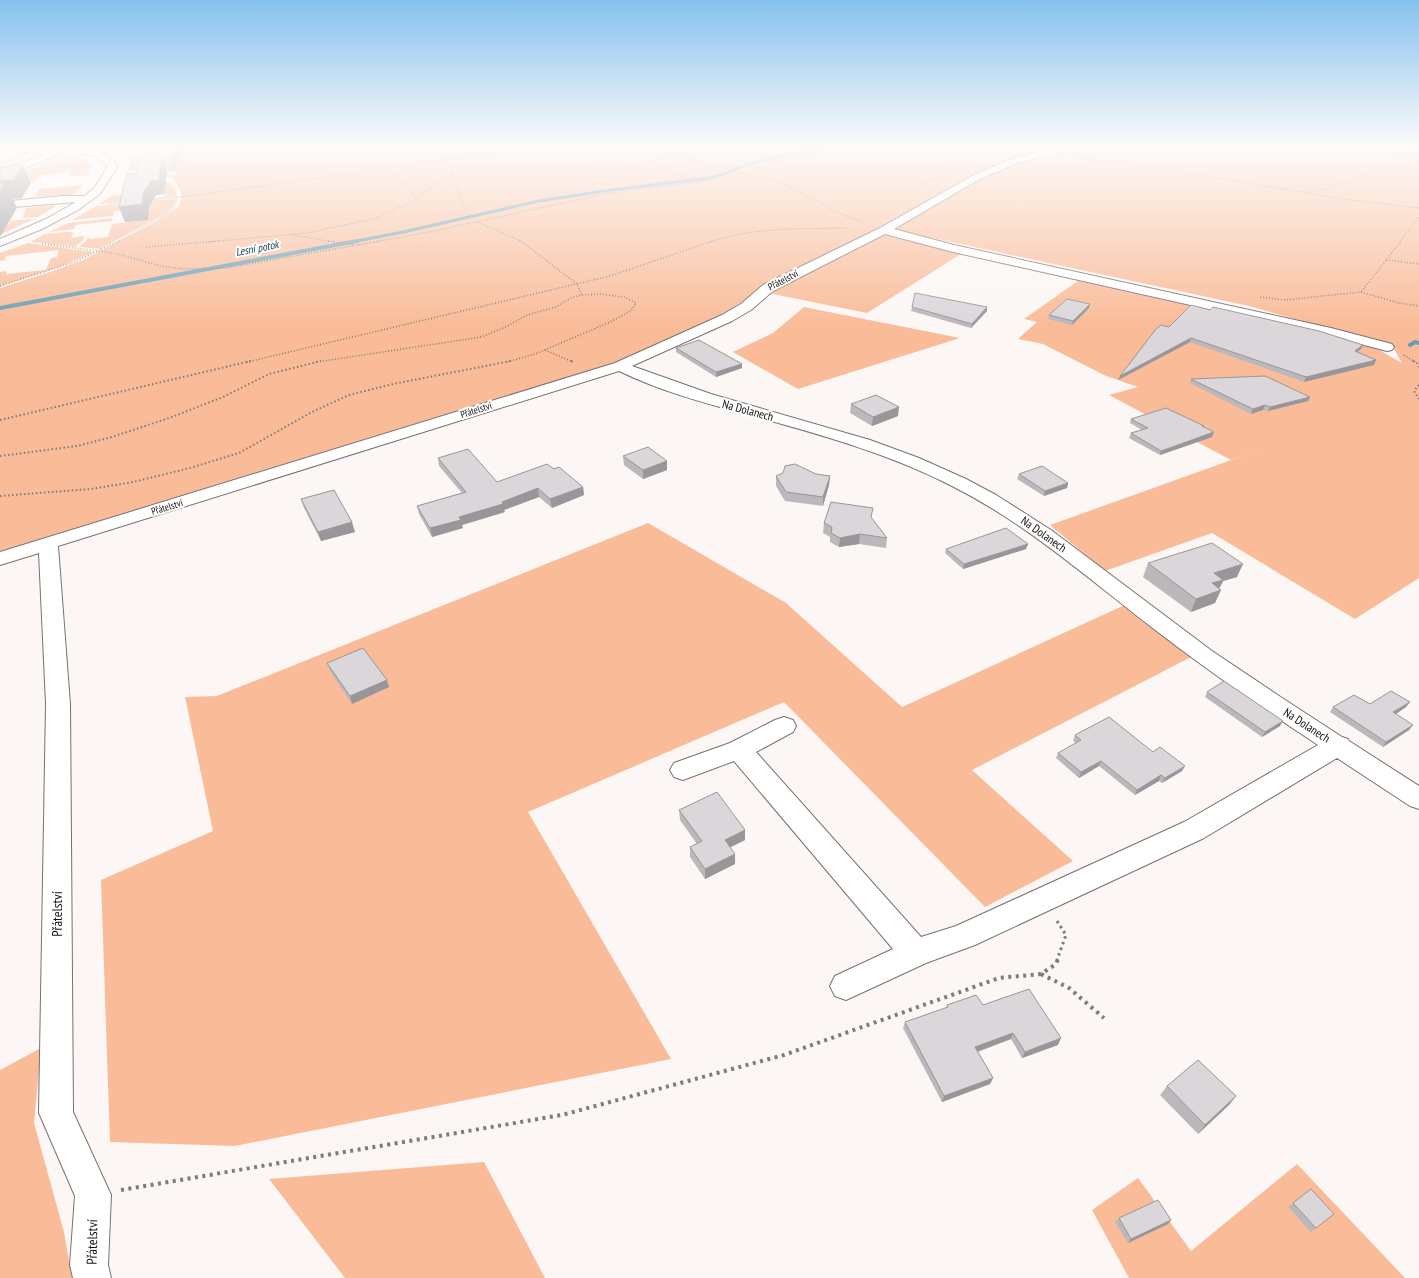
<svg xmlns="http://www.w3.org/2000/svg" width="1419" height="1278" viewBox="0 0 1419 1278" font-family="'PT Sans Narrow',sans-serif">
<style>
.green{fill:#f9bb98}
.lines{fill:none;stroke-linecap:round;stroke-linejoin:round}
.stream-far1{stroke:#699cb1;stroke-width:3}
.stream{stroke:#699cb1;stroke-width:4}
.minor-casing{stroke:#777270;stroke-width:2}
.path-far4{stroke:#7e7b79;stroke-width:1;stroke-dasharray:1 1.5;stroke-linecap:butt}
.path-far3{stroke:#7e7b79;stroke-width:1.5;stroke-dasharray:1 2;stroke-linecap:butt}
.path-far2{stroke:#7e7b79;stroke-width:2;stroke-dasharray:1.5 2.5;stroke-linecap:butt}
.path-far1{stroke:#7e7b79;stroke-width:3;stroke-dasharray:2.5 3.5;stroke-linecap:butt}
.path{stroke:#7e7b79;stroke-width:4;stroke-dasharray:3 4.5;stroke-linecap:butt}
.minor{fill:#fff;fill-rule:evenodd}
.wall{fill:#bbb8bb}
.shaded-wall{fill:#999699}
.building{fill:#dad6da;stroke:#999699}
.labels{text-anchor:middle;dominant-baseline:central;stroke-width:4;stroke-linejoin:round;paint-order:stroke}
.far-street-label{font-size:10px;fill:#11100f;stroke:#fff}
.far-water-label{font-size:11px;font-style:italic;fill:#184252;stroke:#fff}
.street-label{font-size:12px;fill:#11100f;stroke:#fff}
.near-street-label{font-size:14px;fill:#11100f;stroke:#fff}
</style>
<rect width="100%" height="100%" fill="#fcf7f4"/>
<!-- green -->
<path class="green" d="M147,147H1348L1374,150L1387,147H1419V578L1355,619L1212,533L1105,571L1050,525L1276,444L1231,460L1109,395L1138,387L1106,376L1043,344L1018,339L1037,322L1024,319L1082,278L1343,339L1379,350L1402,363L1393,347L1249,306L881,227L759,288L745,305L609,366L0,562V288L50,272L83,260L150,225L178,207C185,195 180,186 171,177L157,178L160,176L175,175L176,163L129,171L131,161L128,156L142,152Z
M20,149H42L0,166V161L14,158Z
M73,155L87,159L92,165L89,175L70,176L71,172L39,175L35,182L24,184L25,171L66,156Z
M170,182L176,190L177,196L175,197L99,204L112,195L131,193L147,199L164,197L165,184L155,183Z
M83,185L72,196H63V195L35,197L39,189H41Z
M175,199H177L173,207L165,214L100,249L79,247L87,240L88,235L89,239L108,237L112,224L147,220L149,209L146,201Z
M133,203L126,210L114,211L113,216L72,220L96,206Z
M52,205L56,206L38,217L23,218L26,208Z
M112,218V221L76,225L74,229L49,232L68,223Z
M31,219H33L0,235V226L8,225L11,221Z
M66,232H73L71,238L84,236L83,240L75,247L31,242L44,234Z
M887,233L964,252L867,313L768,293Z
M28,243L94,252L59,267L0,286V272L7,271L6,274L46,270L51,258L57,257L59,250L6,256L5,260L0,261V253Z
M804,307L960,338L798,389L733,352L773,333Z
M648,523L786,603L902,707L1127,604L1195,655L972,770L1073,861L985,907L784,702L528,812L671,1059L235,1146L110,1142L101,880L213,831L185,697L217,696Z
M41,1048L34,1123L64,1232L72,1278H0V1070Z
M484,1162L545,1278H345L269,1179Z
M1297,1164L1405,1278H1129L1092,1210L1138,1178L1191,1251Z"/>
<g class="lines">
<!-- stream-far1 -->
<path class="stream-far1" d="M352,242L403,232L539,201L611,190L709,178L725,174L745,165L823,147"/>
<!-- stream -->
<path class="stream" d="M0,308L357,241
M1410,345L1415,342L1419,343"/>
<!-- minor casing -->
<g class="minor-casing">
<path id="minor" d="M59,147C81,147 103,146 118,166L100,194L78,210L42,229L0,246V239L46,219L76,202L0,208V202L63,196H85L95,187L108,166L95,156L67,150L36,164L0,176V170L30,160Z
M1056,147H1071L1069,149L1017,163L978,180L894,229L954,245L1331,328L1392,344L1394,347L1392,350L1387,351L1329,336L953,252L885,234L773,291L751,310L732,321L632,366L711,394L870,440L919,458L966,479L996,495L1051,530L1212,651L1273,692L1342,737L1348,739L1349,741L1419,786V809L1410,806L1337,758L1204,838L975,945L926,963L846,1000L835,996L830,986L835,976L893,949L734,761L683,780L674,777L670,770L674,763L730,743L775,720L784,717L793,720L796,726L793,732L756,752L921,937L956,926L1184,822L1318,745C1262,708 1207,670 1154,629C1089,579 1027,524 954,487C894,456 829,437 764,419C716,406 664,393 619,371L58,546L70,704L73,1112L111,1195L108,1265L111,1278H73L70,1265L75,1196L39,1113L46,704L39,553L0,565V552L615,363L722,315L741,304L763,285L880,228L972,176L1011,159Z
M1354,147H1375C1370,151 1359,151 1354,147Z"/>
</g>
<!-- path-far4 -->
<path class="path-far4" d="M658,147L671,154L782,183L841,214L863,222
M1386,152L1419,154
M670,154L659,157L652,163L693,181
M1392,154L1419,160
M1077,158L1141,165L1343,199L1419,208
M388,168L417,199
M452,175L462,204L477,222L523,242
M917,191L925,183L943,176
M1303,191L1327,189L1372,172L1379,161
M151,200L190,196L535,147
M109,204L122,203
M294,235L334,242
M117,242L160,218L174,208L179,197
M208,242L307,233L377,218L417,199L422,193L452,175L454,158
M374,242L434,231L604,194L728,178L788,159L848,147
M710,242C753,227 802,229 847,228
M1400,242L1419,217"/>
<!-- path-far3 -->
<path class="path-far3" d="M328,241L354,245
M521,241L577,284L582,295
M42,244L114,253L161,266L184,269L226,268L380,241
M146,247L219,241
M1386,260L1419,264
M0,286L74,262L119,241
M1361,292L1399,303L1419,306
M1260,297L1285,300L1361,292L1401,241
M545,350L573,362
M1404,355L1415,362
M247,362L610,276L713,241
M317,362L481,337L506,327L527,315L556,307L571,298L582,295L599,294L624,297L636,303L631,311L608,323L535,354L507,362"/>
<!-- path-far2 -->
<path class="path-far2" d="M571,361L574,362
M1413,361L1417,363L1419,367
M1419,385L1414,391L1419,399
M0,420L251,361
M0,456L77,446L112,437L172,417L223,397L269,374L321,361
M0,496L91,489L133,482L190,468L239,453L312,412L349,395L393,384L511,361"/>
<!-- path-far1 -->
<path class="path-far1" d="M1057,921L1066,935L1057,960"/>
<!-- path -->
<path class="path" d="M1041,974L1069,988L1104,1018
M121,1190L562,1115L784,1055L999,978L1041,974L1056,964L1058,959"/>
<!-- minor -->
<use href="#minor" class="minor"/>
</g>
<!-- wall -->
<path class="wall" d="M141,147H186L176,163L175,172H167L164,194L156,195L149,207L148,220L125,222L119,207L136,174Z
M912,307H987V311L971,328L911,311Z
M1089,308L1072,325L1048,319L1049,315Z
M1169,327L1363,345L1361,349L1357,352L1376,360L1374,365L1304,382L1190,342L1118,380Z
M676,348L742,364V368L716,377L676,352Z
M1191,379L1310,397L1308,401L1268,411L1263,410L1251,414L1190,383Z
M851,404L898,416L872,426L850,413Z
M1131,419L1203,427L1212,437L1160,455L1129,438L1131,433L1142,430L1130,423Z
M623,456L667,461V470L643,479L624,465Z
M438,458L497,482L554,469L583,487L584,495L552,508L539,497L504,510L505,512L462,525L463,528L432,537L419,514L417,506L462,493L439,466Z
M816,474L830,476L829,485L823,506L785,501L776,486V476Z
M1019,474L1068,483L1067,488L1044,496L1017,479Z
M301,499L355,532L321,541L304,508Z
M871,518L887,538L886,548L859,544L839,547L830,542V537L823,533L824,523Z
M1028,544L1026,549L963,569L945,553L946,549Z
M1148,563L1237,577L1223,581L1219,589L1215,603L1191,612L1143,577Z
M327,663L389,687L352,704L330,671Z
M1207,692L1280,726L1262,737L1205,697Z
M1410,702L1406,707L1396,714L1413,725L1409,730L1383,747L1330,712L1333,707Z
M1075,735L1153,752L1182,771L1162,783L1159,781L1135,795L1099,766L1079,778L1056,758L1058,753L1076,743L1073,741Z
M679,810L745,840L730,847L735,864L705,879L690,857V847L697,844L680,820Z
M947,1005H983L1058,1045L1022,1058L1011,1039L978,1052L993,1078L990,1084L942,1102L903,1028L905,1022L946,1008Z
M1167,1086L1236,1096L1229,1105L1198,1134L1160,1095Z
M1293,1203L1334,1214L1311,1232L1288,1207Z
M1119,1218L1171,1220L1168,1224L1128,1243L1115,1222Z"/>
<!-- shaded-wall -->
<path class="shaded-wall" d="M173,147H186L176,163L175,172L171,158V149Z
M162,158L167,172L164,194L156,195L149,207L148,220L125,222L119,207L144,192Z
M23,165L31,183L22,198L13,199L17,208L0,237V181Z
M1090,304L1089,308L1072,325L1073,321Z
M987,307V311L971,328L972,324Z
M1191,338L1190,342L1118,380L1120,376Z
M1363,345L1361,349L1353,355L1355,351Z
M1376,360L1374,365L1304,382L1306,377Z
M742,364V368L716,377V372Z
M1310,397L1308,401L1268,411L1270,407Z
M1265,405L1263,410L1251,414L1253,409Z
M899,407L898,416L872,426L873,417Z
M1214,432L1212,437L1160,455L1161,451Z
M667,461V470L643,479V470Z
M830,476L829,485L823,506V497Z
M1068,483L1067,488L1044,496L1045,491Z
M583,487L584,495L552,508L550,499Z
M538,488L539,497L504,510L505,512L462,525L463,528L432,537L430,528L459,517Z
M352,522L355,532L321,541L318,532Z
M860,534L859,544L839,547L840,538Z
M1028,544L1026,549L963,569L964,564Z
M1243,564L1237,577L1223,581L1218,591L1221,590L1215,603L1191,612L1196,599L1214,573Z
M387,680L389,687L352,704L350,696Z
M1410,702L1406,707L1390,718L1393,712Z
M1283,721L1280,726L1262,737L1265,732Z
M1413,725L1409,730L1383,747L1386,742Z
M1101,761L1099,766L1079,778L1081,772Z
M1185,766L1182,771L1162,783L1165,778Z
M1161,775L1159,781L1135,795L1137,790Z
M745,830V840L725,850V840Z
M735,854V864L705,879V869Z
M1013,1033L1011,1039L973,1053L975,1047Z
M1061,1038L1058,1045L1022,1058L1025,1052Z
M993,1078L990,1084L942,1102L944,1096Z
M1236,1096L1229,1105L1198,1134L1205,1125Z
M1171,1220L1168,1224L1128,1243L1131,1239Z"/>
<!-- building -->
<path class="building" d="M141,147H173L171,149V158H162L159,180L151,181L144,192L142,204L119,207L127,173L136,174Z
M23,165L14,180L0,181V167Z
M0,183H5L0,191Z
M915,293L987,307L972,324L912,307Z
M1067,299L1090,304L1073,321L1049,315Z
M1191,305L1210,310L1213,307L1319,331L1363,345L1355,351L1376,360L1306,377L1191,338L1120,376L1156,329L1161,325L1169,327Z
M699,340L742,364L716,372L676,348Z
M1265,376L1310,397L1270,407L1265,405L1253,409L1191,379Z
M876,395L899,407L873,417L851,404Z
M1166,408L1204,426H1202L1214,432L1161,451L1131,433L1148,428L1131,419Z
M648,447L667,461L643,470L623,456Z
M468,449L497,482L547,464L554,469L559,467L583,487L550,499L538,488L502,502L503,504L459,517L461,520L430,528L417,506L466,492L438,458Z
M795,464L816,474L830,476L823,497L786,492L776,476L783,473L785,466Z
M1042,466L1068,483L1045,491L1019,474Z
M334,490L352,522L318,532L301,499Z
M831,502L873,508L871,517L887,538L860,534L840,538L831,533L832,527L824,523Z
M1006,528L1028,544L964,564L946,549Z
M1212,543L1243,564L1214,573L1223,580L1212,583L1221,590L1196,599L1148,563Z
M363,648L387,680L350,696L327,663Z
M1224,681L1283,721L1265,732L1207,692Z
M1391,691L1410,702L1393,712L1413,725L1386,742L1333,707L1354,695L1370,704Z
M1109,717L1153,752L1160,747L1185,766L1165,778L1161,775L1137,790L1101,761L1081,772L1058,753L1081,740L1075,735Z
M717,792L745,830L725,840L735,854L705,869L690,847L702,841L679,810Z
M1029,989L1061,1038L1025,1052L1013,1033L975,1047L993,1078L944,1096L905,1022L948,1007L947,1005L976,995L983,1005Z
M1198,1060L1236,1096L1205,1125L1167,1086Z
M1311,1189L1334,1214L1316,1228L1293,1203Z
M1158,1200L1171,1220L1131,1239L1119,1218Z"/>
<!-- sky -->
<linearGradient id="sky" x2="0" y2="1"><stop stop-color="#84c2ee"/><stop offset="0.45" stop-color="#fefbfa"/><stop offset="1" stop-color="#fefbfa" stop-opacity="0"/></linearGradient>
<rect width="1419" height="326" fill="url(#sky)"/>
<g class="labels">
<!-- far-street labels -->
<g class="far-street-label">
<text transform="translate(783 280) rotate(-28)">Přátelství</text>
<text transform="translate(476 410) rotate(-18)">Přátelství</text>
<text transform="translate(167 507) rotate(-17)">Přátelství</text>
</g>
<!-- far-water labels -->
<g class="far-water-label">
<text transform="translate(257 248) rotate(-11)">Lesní potok</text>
</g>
<!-- street labels -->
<g class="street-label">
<text transform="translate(748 410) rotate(15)">Na Dolanech</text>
<text transform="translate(1044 534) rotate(35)">Na Dolanech</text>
<text transform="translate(1307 725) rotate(33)">Na Dolanech</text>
</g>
<!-- near-street labels -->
<g class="near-street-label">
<text transform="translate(57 914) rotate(-90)">Přátelství</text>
<text transform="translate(92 1242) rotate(-89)">Přátelství</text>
</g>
</g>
</svg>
